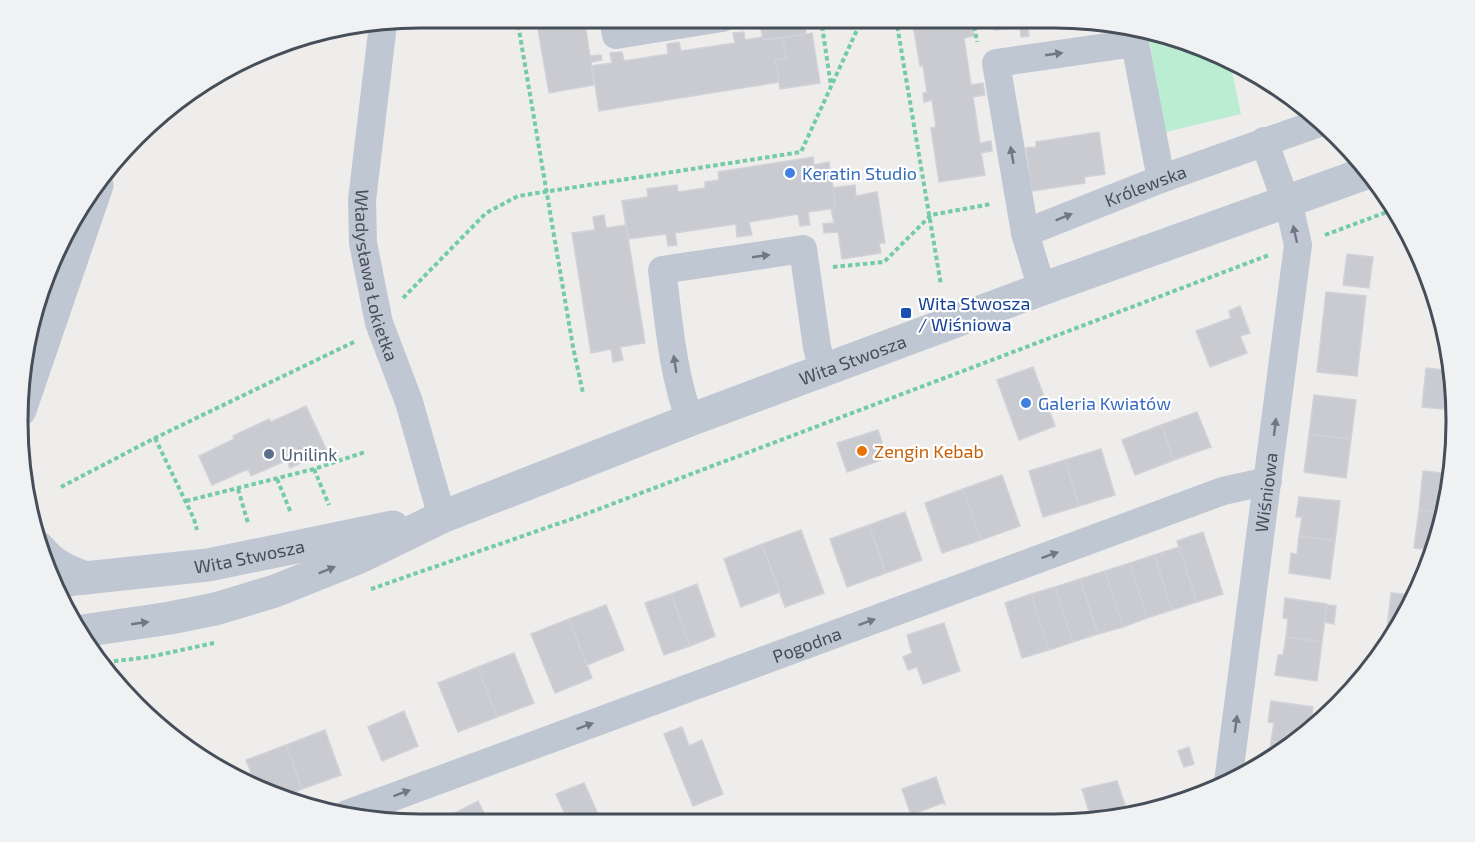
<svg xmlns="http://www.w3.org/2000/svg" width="1475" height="842" viewBox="0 0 1475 842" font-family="'Exo 2',sans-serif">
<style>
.green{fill:#baedd2}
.building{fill:#c9cbd1;stroke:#d0d2d8;stroke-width:1.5}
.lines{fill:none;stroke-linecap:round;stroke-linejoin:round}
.path{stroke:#73cba7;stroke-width:4;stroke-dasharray:4.5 3;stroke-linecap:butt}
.minor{stroke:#bfc7d2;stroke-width:28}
.tertiary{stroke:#bfc7d2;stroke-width:33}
.oneway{fill:#707883}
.shop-dot{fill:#3f7fe0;stroke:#fff;stroke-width:2}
.transit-dot{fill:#1a4fb4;stroke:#fff;stroke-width:2}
.food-dot{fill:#e8710a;stroke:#fff;stroke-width:2}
.service-dot{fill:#5c6f8a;stroke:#fff;stroke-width:2}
.labels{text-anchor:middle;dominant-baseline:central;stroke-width:4.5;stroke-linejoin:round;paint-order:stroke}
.shop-label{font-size:18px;fill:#366cbe;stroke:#fff;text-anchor:start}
.street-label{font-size:18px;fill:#454e59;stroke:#fff}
.transit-label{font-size:18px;fill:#164399;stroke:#fff;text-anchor:start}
.food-label{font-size:18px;fill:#c56008;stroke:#fff;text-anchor:start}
.service-label{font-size:18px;fill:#4e5e75;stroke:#fff;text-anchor:start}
.rim{fill:none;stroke:#454e59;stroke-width:3}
</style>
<rect width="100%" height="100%" fill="#efecec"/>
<!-- green -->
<path class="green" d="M1169,36L1184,40L1230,62L1241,114L1166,132L1149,40Z"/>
<!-- building -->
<path class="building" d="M536,18H584L590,56L601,55L602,60L591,62L594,85L549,93Z
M759,18L804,19L806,34L763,40Z
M912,19H961L963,29L973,27L974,36L964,38L971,85L983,83L985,95L973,97L980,143L991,141L992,151L981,153L985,175L939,182L931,128L936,127L932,100L924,102L923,93H927L923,65L920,66Z
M993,19H1067L1027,25L1029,36L1021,37L1020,27L995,30Z
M744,32L745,40L762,37L763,40L783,38L786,58L775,60L779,82L599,111L592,66L612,63L610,53L622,52L624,61L668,54L667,44L679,42L681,51L735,43L733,33Z
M812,33L820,83L780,89L775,60L786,58L783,38Z
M1099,132L1105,174L1084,177L1085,183L1032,191L1026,148L1036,147V142Z
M813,157L814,165L829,162L836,208L808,212L810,225L800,226L798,214L749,222L752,235L737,237L736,224L675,233L677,245L668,246L666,234L628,239L622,201L648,197L647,189L677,185L678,192L705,188V182L719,180L718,172Z
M855,185L856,196L877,192L885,243H879L881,253L842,259L838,232L824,233L823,224L834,223L831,208H836L833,188Z
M604,215L606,228L626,225L645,343L620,347L623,360L613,362L611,349L591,353L572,233L595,230L593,217Z
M1347,254L1373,257L1369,288L1343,285Z
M1326,292L1366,296L1357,376L1317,372Z
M1240,306L1250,333L1240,336L1247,353L1210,367L1196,331L1231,318L1229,311Z
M1033,367L1055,426L1019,440L997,380Z
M1426,368L1452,371L1456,410L1422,407Z
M1314,395L1356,400L1351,439L1309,434Z
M306,406L327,451L290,468L287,460L251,476L248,469L212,485L199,456L234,439L233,436L269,419L271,422Z
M1197,412L1211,447L1174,460L1161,425Z
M1161,425L1174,460L1135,475L1122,440Z
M878,430L887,458L847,472L837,443Z
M1309,434L1351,439L1346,478L1304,472Z
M1101,449L1115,495L1079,506L1065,460Z
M1065,460L1079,506L1043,517L1029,471Z
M1423,471L1452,474L1449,499L1445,513L1419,510Z
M1002,475L1020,526L981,540L963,489Z
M963,489L981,540L942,553L925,503Z
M1299,497L1340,501L1335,541L1299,536L1302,517H1296Z
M1419,510L1445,513L1434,550L1414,548Z
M905,512L922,560L886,573L869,525Z
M869,525L886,573L847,587L830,539Z
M801,530L824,593L785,607L762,544Z
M1203,532L1223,594L1197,602L1177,541Z
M1299,536L1335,541L1330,579L1289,573L1291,553L1297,554Z
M762,544L780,592L741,607L724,559Z
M1179,547L1197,602L1172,610L1154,555Z
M1154,555L1172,610L1147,618L1130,563Z
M1130,563L1147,618L1123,627L1105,571Z
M1105,571L1123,627L1098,634L1080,579Z
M1080,579L1098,634L1073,642L1055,587Z
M697,584L715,636L690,646L671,594Z
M1055,587L1073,642L1049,650L1031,594Z
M1391,593L1415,595L1397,631L1387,629Z
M671,594L690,646L664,655L645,603Z
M1031,594L1049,650L1022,658L1005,603Z
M1285,598L1327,604L1322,642L1286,637L1288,619L1283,618Z
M606,605L624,650L587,665L569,619Z
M1327,605L1336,606L1334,624L1324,622Z
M569,619L592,678L555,693L531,634Z
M944,623L960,671L923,684L917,667L908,670L903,657L912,653L907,635Z
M1286,637L1322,642L1317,681L1275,675L1278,655H1283Z
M514,653L534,703L497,717L478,667Z
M478,667L497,717L458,732L438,683Z
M1271,701L1313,707L1310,728L1290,744L1271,741L1274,723L1268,722Z
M404,711L418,746L382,761L368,727Z
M682,727L689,746L702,740L723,794L693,806L664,734Z
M325,730L341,775L302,789L286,745Z
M1271,741L1290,744L1263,765L1264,758L1269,759Z
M286,745L302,789L281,797L256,785L246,760Z
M1189,747L1194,764L1184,767L1178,751Z
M936,777L945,804L942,803L911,815L902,789Z
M1117,781L1128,814L1092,821L1082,789Z
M584,783L602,823H569L556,794Z
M478,801L489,823H450L447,817Z
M1004,814L1007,823H975Z"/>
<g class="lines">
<!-- path -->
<path class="path" d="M517,18L573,347L583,393
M821,19L831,86
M896,19L941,285
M973,19L977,42
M1325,235L1395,209
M833,267L884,262L931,215L991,204
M403,298L486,213L518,196L801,152L862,19
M155,438L194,519L197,530
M314,469L329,505
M277,479L291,513
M61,487L155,438L356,341
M238,489L248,523
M186,501L314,469L365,452
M371,589L583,515L1269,255
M99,663L149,657L214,643"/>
<!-- minor -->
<g class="minor">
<path d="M613,18L616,35L722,18"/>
<path id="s1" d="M383,24L362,200L363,243L379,323L409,402L442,517"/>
<path d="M1025,233L996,63L1135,43L1161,179"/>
<path id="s2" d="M1042,289L1025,233L1161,179L1322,122"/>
<path d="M690,420C672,372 669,321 662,270L803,249L817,347L823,370"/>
<path id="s3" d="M1228,782L1298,245L1292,218L1264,141"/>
<path id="s4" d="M347,814L1223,491L1268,481"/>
</g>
<!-- tertiary -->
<g class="tertiary">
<path d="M20,410L97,185"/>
<path d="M39,548C52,565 67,571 86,578"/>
<path id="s5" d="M56,581L208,565L393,527"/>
<path id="s6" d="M82,631L170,618L215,609L275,591L360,557L442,517L690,420L1042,289L1369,172"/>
</g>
</g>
<!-- one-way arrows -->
<defs><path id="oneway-solid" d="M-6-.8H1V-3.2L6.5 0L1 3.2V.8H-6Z" transform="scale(1.5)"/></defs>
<g class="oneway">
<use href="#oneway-solid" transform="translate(1054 54) rotate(-8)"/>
<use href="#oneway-solid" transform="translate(1012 155) rotate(-100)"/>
<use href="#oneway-solid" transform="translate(1064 217) rotate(-22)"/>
<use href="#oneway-solid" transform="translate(1295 234) rotate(-103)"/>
<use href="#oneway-solid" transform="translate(761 256) rotate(-8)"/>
<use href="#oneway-solid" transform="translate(675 364) rotate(-99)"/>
<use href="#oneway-solid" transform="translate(1275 427) rotate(-83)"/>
<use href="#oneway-solid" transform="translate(1050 555) rotate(-20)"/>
<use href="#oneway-solid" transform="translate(327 570) rotate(-22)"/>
<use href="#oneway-solid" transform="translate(867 622) rotate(-20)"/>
<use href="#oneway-solid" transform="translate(140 623) rotate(-8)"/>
<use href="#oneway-solid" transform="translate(1236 724) rotate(-82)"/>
<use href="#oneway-solid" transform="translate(585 726) rotate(-20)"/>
<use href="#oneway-solid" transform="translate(402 793) rotate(-20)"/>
</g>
<!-- markers -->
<g class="shop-dot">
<circle cx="790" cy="173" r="6"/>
<circle cx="1026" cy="403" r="6"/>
</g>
<rect class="transit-dot" x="900" y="307" width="12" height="12" rx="3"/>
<circle class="food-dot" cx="862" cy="451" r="6"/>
<circle class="service-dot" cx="269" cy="454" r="6"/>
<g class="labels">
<!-- shop labels -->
<g class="shop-label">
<text x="802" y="173">Keratin Studio</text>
<text x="1038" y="403">Galeria Kwiatów</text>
</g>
<!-- street labels -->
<g class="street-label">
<text stroke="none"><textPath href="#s2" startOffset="188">Królewska</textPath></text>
<text stroke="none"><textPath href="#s1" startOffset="254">Władysława Łokietka</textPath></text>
<text stroke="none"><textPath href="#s6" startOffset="820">Wita Stwosza</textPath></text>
<text stroke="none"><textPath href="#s3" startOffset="292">Wiśniowa</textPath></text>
<text stroke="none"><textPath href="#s5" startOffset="195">Wita Stwosza</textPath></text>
<text stroke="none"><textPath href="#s4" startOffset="490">Pogodna</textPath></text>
</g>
<!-- transit labels -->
<g class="transit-label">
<text x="918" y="303">Wita Stwosza<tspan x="918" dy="21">/ Wiśniowa</tspan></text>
</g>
<!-- food labels -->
<g class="food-label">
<text x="874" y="451">Zengin Kebab</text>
</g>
<!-- service labels -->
<g class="service-label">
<text x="281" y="454">Unilink</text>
</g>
</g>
<!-- crop -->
<path d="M0 0H1475V842H0ZM420 28H1054A392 392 0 0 1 1446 420V422A392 392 0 0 1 1054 814H420A392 392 0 0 1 28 422V420A392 392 0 0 1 420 28Z" fill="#f0f1f2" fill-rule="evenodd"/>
<path class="rim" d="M420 28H1054A392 392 0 0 1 1446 420V422A392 392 0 0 1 1054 814H420A392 392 0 0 1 28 422V420A392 392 0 0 1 420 28Z"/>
</svg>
